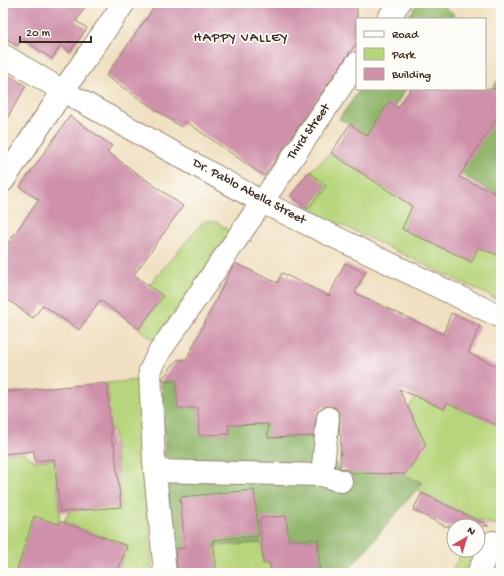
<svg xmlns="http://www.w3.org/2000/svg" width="504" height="576" viewBox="0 0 504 576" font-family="'Gochi Hand',sans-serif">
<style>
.green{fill:#b7d57c;stroke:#79804d}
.forest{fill:#91b66c;stroke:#667045}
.building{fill:#cf91aa}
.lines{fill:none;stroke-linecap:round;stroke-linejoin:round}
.minor-casing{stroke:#968570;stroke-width:24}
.minor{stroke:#fff;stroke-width:22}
.labels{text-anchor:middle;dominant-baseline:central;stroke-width:3.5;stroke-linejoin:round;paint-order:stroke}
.street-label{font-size:13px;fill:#3b2a1e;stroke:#fdfcf7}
.neighbourhood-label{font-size:14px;letter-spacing:1px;fill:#3b2a1e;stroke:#fdfcf7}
</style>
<rect width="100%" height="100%" fill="#fdfcf7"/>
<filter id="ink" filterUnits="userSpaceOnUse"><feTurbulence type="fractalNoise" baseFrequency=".025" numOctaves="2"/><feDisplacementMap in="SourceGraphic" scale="8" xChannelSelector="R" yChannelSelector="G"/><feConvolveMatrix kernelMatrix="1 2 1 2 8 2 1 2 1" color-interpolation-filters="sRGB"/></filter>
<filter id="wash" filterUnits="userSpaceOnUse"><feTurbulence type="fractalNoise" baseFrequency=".012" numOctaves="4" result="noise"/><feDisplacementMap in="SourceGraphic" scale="16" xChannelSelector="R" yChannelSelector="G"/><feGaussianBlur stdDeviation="0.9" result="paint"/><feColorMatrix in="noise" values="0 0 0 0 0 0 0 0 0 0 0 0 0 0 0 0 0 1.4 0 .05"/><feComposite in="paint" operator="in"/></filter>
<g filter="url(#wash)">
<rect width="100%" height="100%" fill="#f0e0c1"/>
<!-- green -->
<path class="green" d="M331,153L405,201L413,204L402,229L472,262L494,213V253L501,256V301L308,209L326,186L309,172Z
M204,221L217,222L230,231L155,341L139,329L162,297L148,286Z
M139,380L152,573H117L127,546L64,522L69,511L121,506L113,429L87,432L85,405L109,403L107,383Z
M416,397L444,409L447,402L501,425V526L477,520L422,493L417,489L422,483L403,474V462H414L428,446L408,408Z
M22,452L35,461L81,457L57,483L60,512L58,524L34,516L16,573H3V454Z
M262,543L263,563H270L271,573H217L214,545Z
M478,544L497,557L489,573H451L463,550H478Z"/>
<!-- forest -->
<path class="forest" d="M418,3H448L445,7L454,14L451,19H407Z
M501,75V185L497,194L460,174L476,114Z
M360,89H406L395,106L389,103L367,136L350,124L339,119Z
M161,381H176L178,408H198L200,435L228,434V425L268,424L269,438L320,436L340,472L403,474L422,483L346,573H320L318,539L171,549Z"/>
<g id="blocks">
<!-- building -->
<path class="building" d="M3,3H88L76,21L87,28L70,52L61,45L52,59L23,39L17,46L3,36Z
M157,3H357V42L264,176L185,121L181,127L106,76Z
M3,72L26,86L3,125Z
M411,89H501V112L459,177L501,196V256L478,248L472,262L402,229L412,206L331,153L350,124L367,136L389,102L398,108Z
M70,116L112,146L107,152L183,206L134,275L163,296L139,329L100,300L79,330L43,305L33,318L3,296V250L39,200L20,187Z
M309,172L326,186L308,209L291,195Z
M235,263L277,283L282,273L329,296L345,263L365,273L355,293L443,334L451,313L480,326L468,353L501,368V427L447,403L444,409L399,389L426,445L405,474L350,473L345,469L340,468L341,435H339L340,419V413L336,408L330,406L323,407L318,411L316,417L314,436L268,438V424L228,425L229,434L199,435L198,408H178L176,381H163V378L177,360H186L231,270Z
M107,383L112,445L114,442L121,507L60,512L54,459L35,461L34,451L3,454V434H6L3,392Z
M254,490L259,536L213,540L217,573H177L175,549L185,548L180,497Z
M422,493L489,526H445L413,510Z
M34,516L61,525L60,521L127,546L117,573H16Z
M286,516L289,541L318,539L320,573H271L270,563H263L260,518Z"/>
</g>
</g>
<g filter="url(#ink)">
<use href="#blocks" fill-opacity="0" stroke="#968570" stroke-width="1"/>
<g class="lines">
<!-- minor casing -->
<g class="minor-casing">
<path id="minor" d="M388,19L399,3
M3,55L63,91L262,202L501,317
M3,181L63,91L124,3
M155,471L322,475L341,481
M322,475L328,418
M165,573L154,462L150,371L158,354L357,63
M478,573L493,542L501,546"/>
</g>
<!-- minor -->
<use href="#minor" class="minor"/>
</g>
</g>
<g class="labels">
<!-- street labels -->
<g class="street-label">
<text transform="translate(309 132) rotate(-55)">Third Street</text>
<text transform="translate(249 192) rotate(28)">Dr. Pablo Abella Street</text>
</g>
<!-- neighbourhood labels -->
<g class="neighbourhood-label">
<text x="241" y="38">HAPPY VALLEY</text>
</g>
</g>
<!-- margin -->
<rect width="504" height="576" fill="none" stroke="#fdfcf7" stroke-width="16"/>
<!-- legend -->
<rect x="356" y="18" width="130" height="72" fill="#fdfcf7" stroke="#afa8a0"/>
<rect x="364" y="31" width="20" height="6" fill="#ffffff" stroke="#afa8a0"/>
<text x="392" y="38" font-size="12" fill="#3b2a1e">Road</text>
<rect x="364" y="48" width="20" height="12" fill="#b7d57c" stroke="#afa8a0"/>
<text x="392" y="58" font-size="12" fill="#3b2a1e">Park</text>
<rect x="364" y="68" width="20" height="12" fill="#cf91aa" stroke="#afa8a0"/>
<text x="392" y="78" font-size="12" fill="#3b2a1e">Building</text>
<!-- north arrow -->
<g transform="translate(466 538) rotate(38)"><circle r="19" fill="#fdfcf7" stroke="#afa8a0"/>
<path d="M0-3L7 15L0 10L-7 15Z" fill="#d1495b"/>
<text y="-6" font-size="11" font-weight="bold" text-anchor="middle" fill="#3b2a1e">N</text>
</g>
<!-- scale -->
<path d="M20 36v6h71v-6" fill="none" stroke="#3b2a1e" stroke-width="2"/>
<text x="26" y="36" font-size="12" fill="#3b2a1e" stroke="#fdfcf7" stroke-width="3" paint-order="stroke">20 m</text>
</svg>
